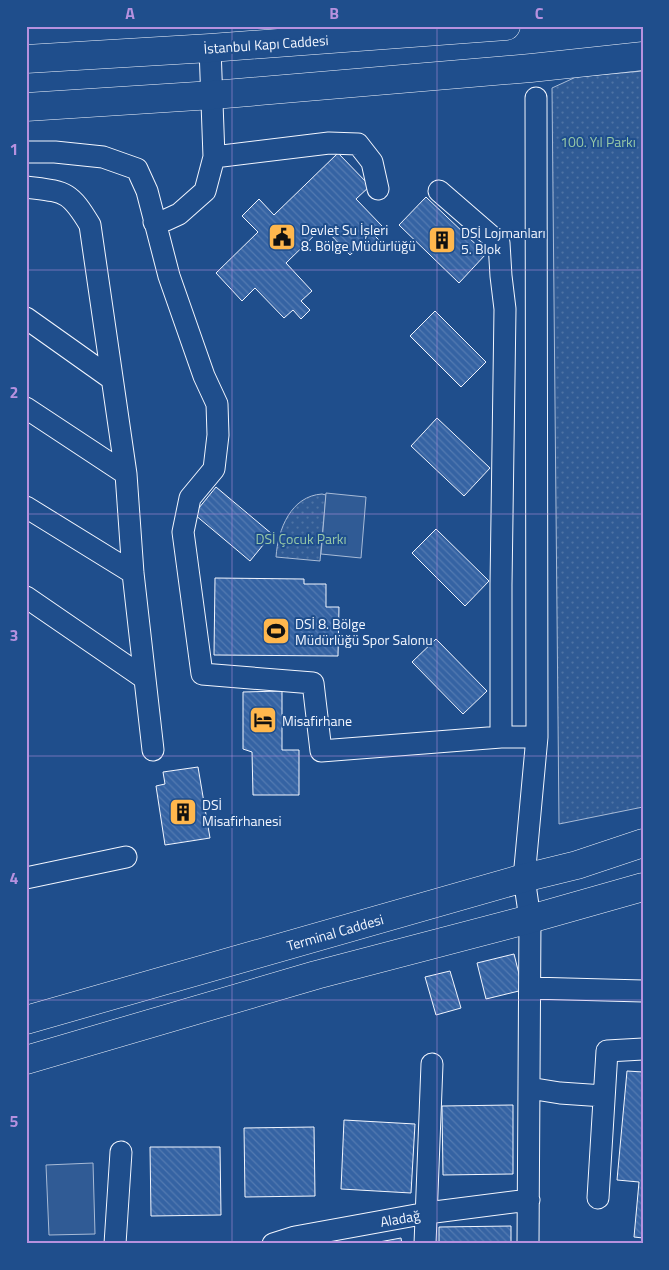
<svg xmlns="http://www.w3.org/2000/svg" width="669" height="1270" viewBox="0 0 669 1270" font-family="'Titillium Web',sans-serif">
<style>
.grass{fill:url(#grass-dots);stroke:#a8bbd7}
.pitch{fill:#305b95;stroke:#a8bbd7}
.building{fill:url(#building-back-hatch);stroke:#f2f6ff}
.lines{fill:none;stroke-linecap:round;stroke-linejoin:round}
.minor-casing{stroke:#f2f6ff;stroke-width:23}
.major-casing{stroke:#f2f6ff;stroke-width:29}
.minor{stroke:#1f4e8c;stroke-width:21}
.major{stroke:#1f4e8c;stroke-width:28}
.grid{fill:none;stroke:#b691df;stroke-width:1;stroke-opacity:0.55}
.labels{text-anchor:middle;dominant-baseline:central;stroke-width:4;stroke-linejoin:round;paint-order:stroke}
.street-label{font-size:14px;fill:#f2f6ff;stroke:#1f4e8c}
.park-label{font-size:14px;fill:#97c8a6;stroke:#1f4e8c}
.poi-label{font-size:14px;fill:#f2f6ff;stroke:#1f4e8c;text-anchor:start}
.neatline{fill:none;stroke:#b691df;stroke-width:2}
.grid-label{font-size:16px;text-anchor:middle;font-weight:bold;fill:#b691df}
</style>
<defs>
<pattern id="grass-dots" width="8" height="8" patternUnits="userSpaceOnUse" patternTransform="scale(1.25)"><rect width="8" height="8" fill="#305b95"/><path d="M2 2h.1M6 6h.1" fill="none" stroke="#4e73a5" stroke-width="1.8" stroke-linecap="round"/></pattern>
<pattern id="building-back-hatch" width="6" height="6" patternUnits="userSpaceOnUse" patternTransform="scale(1.25)"><rect width="6" height="6" fill="#3563a3"/><path d="M-1 5l2 2M0 0l6 6M5-1l2 2" fill="none" stroke="#537ab1"/></pattern>
</defs>
<rect width="100%" height="100%" fill="#1f4e8c"/>
<!-- grass -->
<path class="grass" d="M643,71V807L559,824L552,88L576,77Z
M322,494L326,495L320,561L276,557C278,529 291,496 322,494Z"/>
<!-- pitch -->
<path class="pitch" d="M326,493L366,497L361,558L321,554Z
M93,1163L95,1234L49,1235L46,1165Z"/>
<!-- building -->
<path class="building" d="M338,153L370,186L356,199L382,226L373,234L380,241L369,252L362,244L350,255L323,227L286,263L312,291L301,301L310,310L301,319L293,310L284,318L255,288L242,301L216,273L258,232L242,216L259,199L274,215Z
M426,197L486,254L459,283L399,225Z
M435,311L486,362L461,387L410,336Z
M437,418L490,468L464,496L411,446Z
M216,487L272,534L250,561L194,514Z
M436,529L489,581L465,606L412,553Z
M215,578L304,579V584H326V607H339L338,656L214,655Z
M436,639L487,691L463,714L412,662Z
M282,691V750H299V795H253L252,752L243,749V692Z
M198,767L210,838L165,845L156,786L165,784L163,772Z
M514,954L523,990L486,999L477,963Z
M450,971L461,1008L436,1015L425,977Z
M627,1071L643,1072V1238L634,1237L639,1182L617,1180Z
M513,1105V1174L443,1175L442,1106Z
M344,1120L415,1124L411,1193L341,1189Z
M314,1127L315,1196L245,1197L244,1128Z
M150,1147H220L221,1215L151,1216Z
M511,1226V1244H439V1227Z
M401,1238L402,1244H368Z"/>
<g class="lines">
<!-- minor casing -->
<g class="minor-casing">
<path id="minor" d="M26,152H55L103,157L137,169L147,191L169,276L204,376L217,404L218,435L214,469L190,498L183,532L202,674L313,683L321,751L501,737H537
M214,157L329,143L358,144L372,162L378,189
M26,187C65,192 69,190 90,225L126,474L133,573L153,750
M439,191L499,243L501,276L505,309L501,585V737
M154,222L166,220L179,214L205,191L214,157L210,48
M26,318L112,379
M26,408L126,474
M26,507L133,573
M26,597L144,678
M26,878L126,857
M530,988L643,991
M529,1088L560,1093L604,1096
M598,1198L607,1051L643,1049
M115,1244L121,1152
M273,1244L295,1237L427,1213L529,1200
M425,1244L432,1064
M528,1244L530,919L524,878L537,737L536,98"/>
</g>
<!-- major casing -->
<g class="major-casing">
<path id="major" d="M26,59L210,48L506,26
M26,107L213,95L531,68L643,56
M26,1020L524,878L577,865L643,843
M26,1060L316,975L530,919L643,887"/>
</g>
<!-- minor -->
<use href="#minor" class="minor"/>
<!-- major -->
<use href="#major" class="major"/>
</g>
<!-- grid -->
<path class="grid" d="M232,26V1244M437,26V1244M26,270H643M26,514H643M26,756H643M26,1000H643"/>
<!-- icons -->
<defs>
<g id="civic-square" transform="scale(1.4375)"><rect x="-9" y="-9" width="18" height="18" rx="4" fill="#ffb74d" stroke="#1f4e8c"/><path d="M-.6-6.5H3V-4.5H.6V-3L4-1V1h2V6H-6V1h2V-1L-.6-3ZM-1.2 2.5V6h2.4V2.5Z" fill="#111"/></g>
<g id="building-square" transform="scale(1.4375)"><rect x="-9" y="-9" width="18" height="18" rx="4" fill="#ffb74d" stroke="#1f4e8c"/><path d="M-4-6H4V6H1V3H-1V6H-4ZM-2.5-4.3h1.7v1.8h-1.7ZM.8-4.3h1.7v1.8H.8ZM-2.5-1h1.7V.8h-1.7ZM.8-1h1.7V.8H.8Z" fill="#111"/></g>
<g id="stadium-square" transform="scale(1.4375)"><rect x="-9" y="-9" width="18" height="18" rx="4" fill="#ffb74d" stroke="#1f4e8c"/><path d="M0-5a6.5 5 0 1 0 0 10a6.5 5 0 1 0 0-10ZM-3.5-1.8h7v3.6h-7Z" fill="#111"/></g>
<g id="hotel-square" transform="scale(1.4375)"><rect x="-9" y="-9" width="18" height="18" rx="4" fill="#ffb74d" stroke="#1f4e8c"/><path d="M-6-4.5h1.5V1H6V5H4.5V3h-9V5H-6ZM-4 0a1.8 1.8 0 1 1 3.6 0ZM.5 0V-2.5h3Q6-2.5 6 0Z" fill="#111"/></g>
</defs>
<g fill-rule="evenodd">
<use href="#civic-square" x="282" y="237"/>
<use href="#building-square" x="442" y="240"/>
<use href="#stadium-square" x="276" y="631"/>
<use href="#hotel-square" x="263" y="720"/>
<use href="#building-square" x="183" y="812"/>
</g>
<g class="labels">
<!-- street labels -->
<g class="street-label">
<text transform="translate(266 44) rotate(-4)">İstanbul Kapı Caddesi</text>
<text transform="translate(335 932) rotate(-16)">Terminal Caddesi</text>
<text transform="translate(400 1218) rotate(-10)">Aladağ</text>
</g>
<!-- park labels -->
<g class="park-label">
<text x="598" y="141">100. Yıl Parkı</text>
<text x="301" y="538">DSİ Çocuk Parkı</text>
</g>
<!-- poi labels -->
<g class="poi-label">
<text x="301" y="229">Devlet Su İşleri<tspan x="301" dy="16">8. Bölge Müdürlüğü</tspan></text>
<text x="461" y="232">DSİ Lojmanları<tspan x="461" dy="16">5. Blok</tspan></text>
<text x="295" y="623">DSİ 8. Bölge<tspan x="295" dy="16">Müdürlüğü Spor Salonu</tspan></text>
<text x="282" y="720">Misafirhane</text>
<text x="202" y="804">DSİ<tspan x="202" dy="16">Misafirhanesi</tspan></text>
</g>
</g>
<!-- border -->
<rect width="669" height="1270" fill="none" stroke="#1f4e8c" stroke-width="55"/>
<rect x="28" y="28" width="614" height="1214" class="neatline"/>
<g class="grid-label">
<text x="130" y="19">A</text>
<text x="334" y="19">B</text>
<text x="539" y="19">C</text>
<text x="14" y="155">1</text>
<text x="14" y="398">2</text>
<text x="14" y="641">3</text>
<text x="14" y="884">4</text>
<text x="14" y="1127">5</text>
</g>
</svg>
